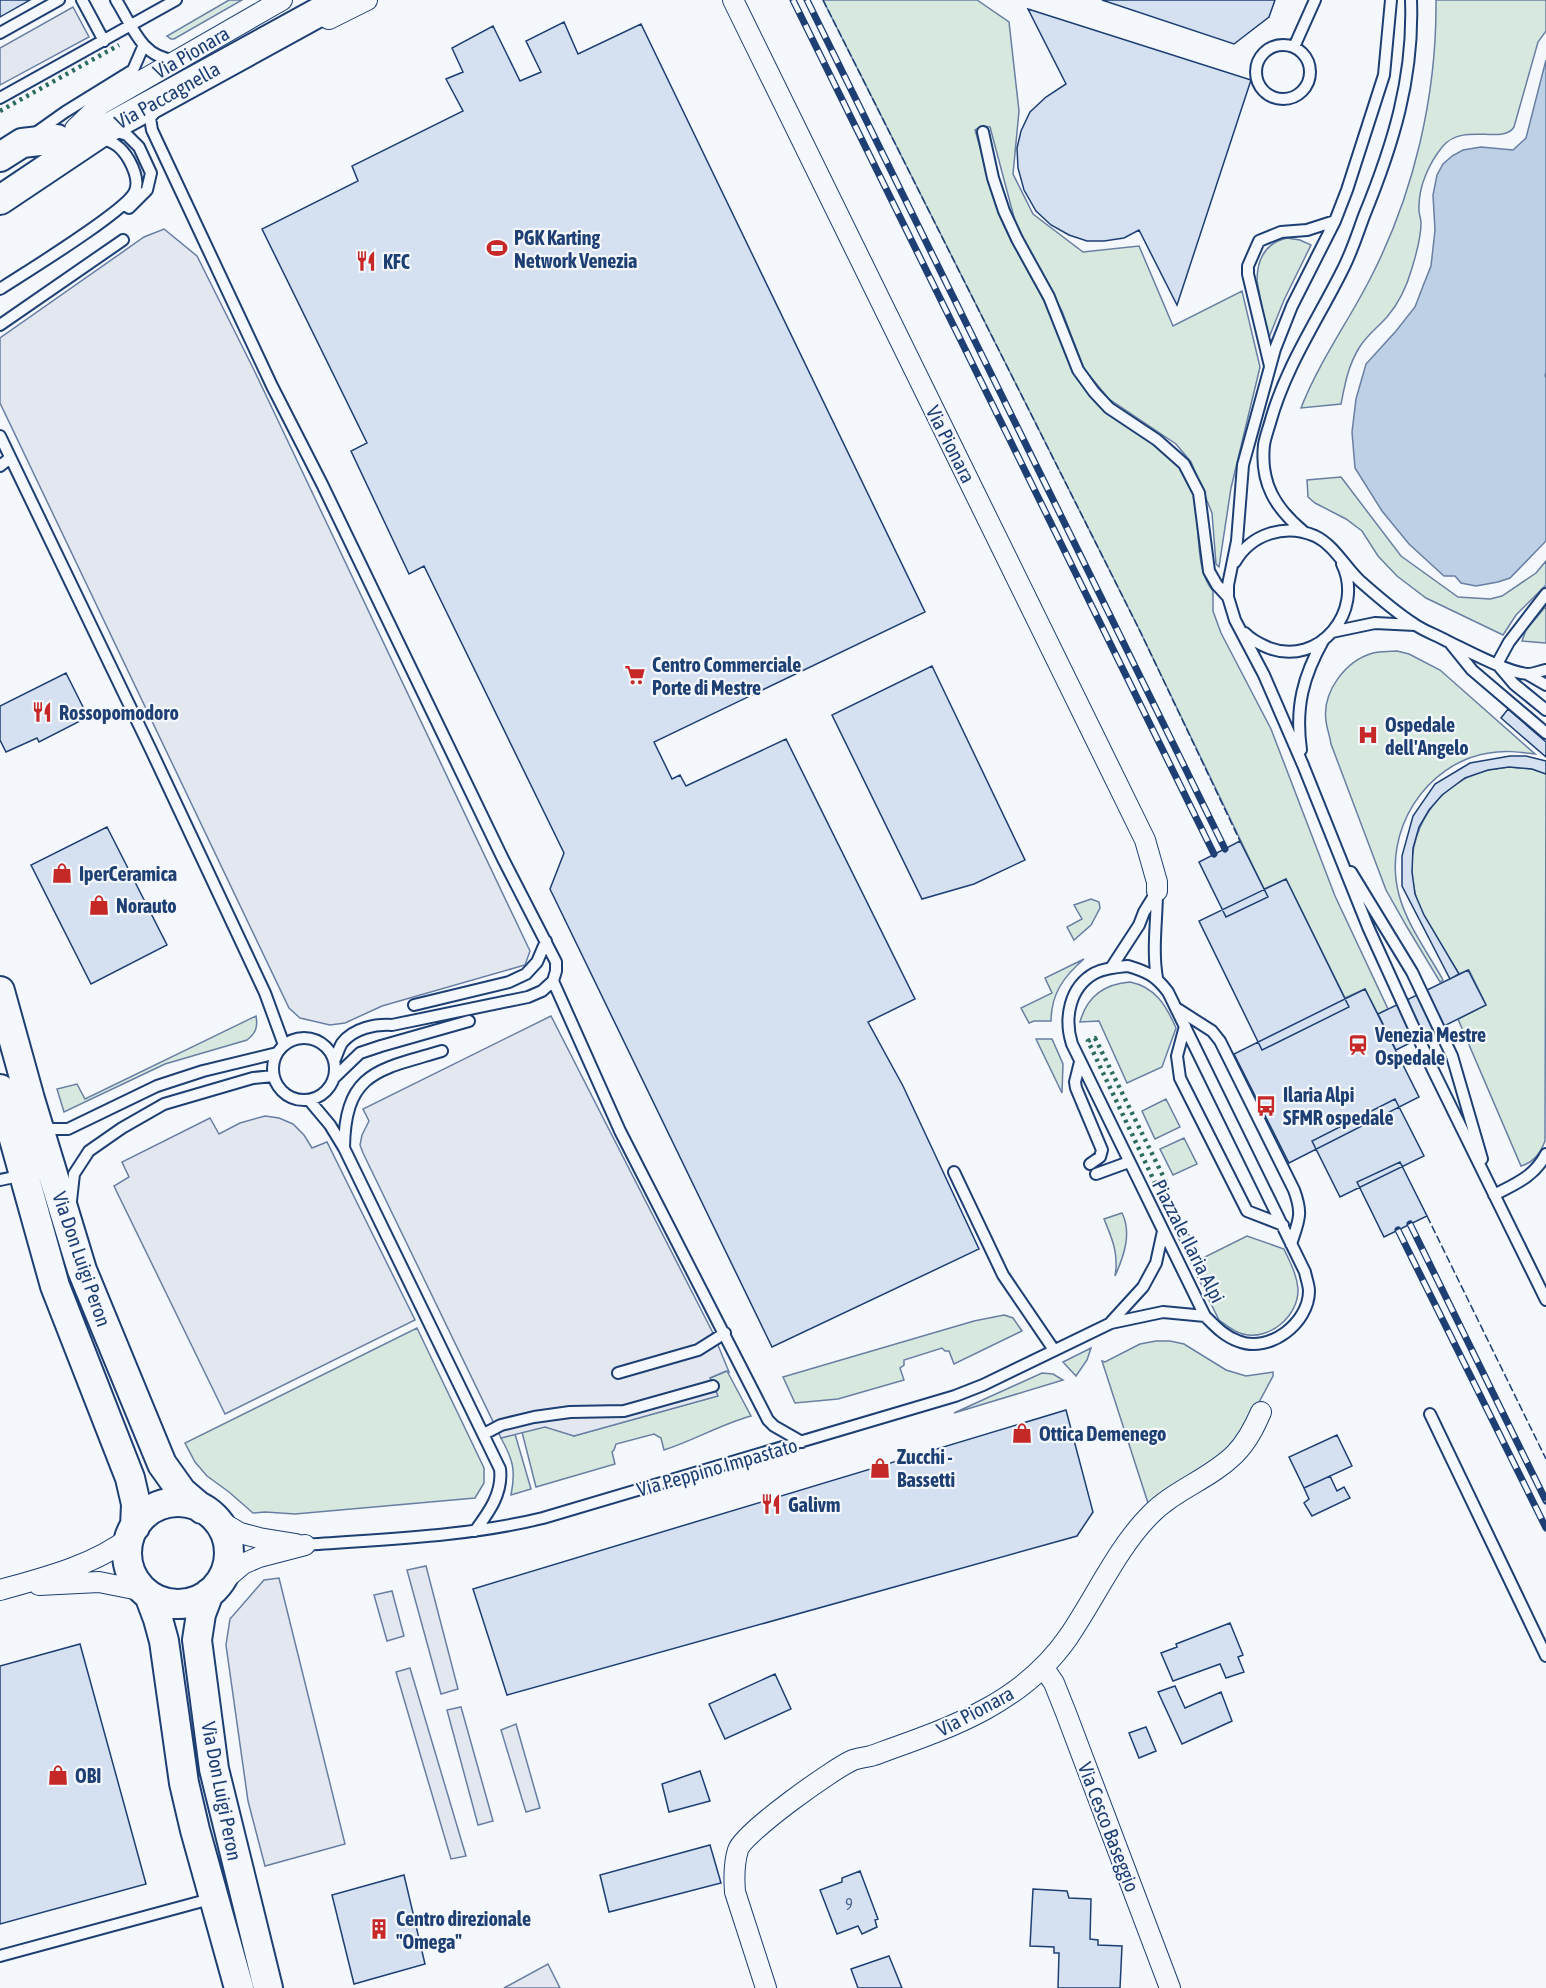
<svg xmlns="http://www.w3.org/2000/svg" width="1546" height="1988" viewBox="0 0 1546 1988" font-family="'Asap Condensed',sans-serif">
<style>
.green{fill:#d7e8df;stroke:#687fa3;stroke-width:1.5}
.parking{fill:#e3e8f0;stroke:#687fa3;stroke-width:1.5}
.water{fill:#bed0e5;stroke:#687fa3;stroke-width:1.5}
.building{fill:#d5e0f0;stroke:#1d3f73;stroke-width:1.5}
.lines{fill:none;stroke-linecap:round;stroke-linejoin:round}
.lane-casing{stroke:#1d3f73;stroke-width:14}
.street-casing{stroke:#1d3f73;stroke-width:22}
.secondary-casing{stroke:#1d3f73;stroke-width:32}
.lane{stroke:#f4f7fb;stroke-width:10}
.street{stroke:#f4f7fb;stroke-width:20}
.secondary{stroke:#f4f7fb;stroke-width:28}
.rail-casing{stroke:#1d3f73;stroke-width:7}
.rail{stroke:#f4f7fb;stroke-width:4.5;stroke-dasharray:14;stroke-linecap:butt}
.hedge{stroke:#2c6c60;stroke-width:4.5;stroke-dasharray:3 4.5;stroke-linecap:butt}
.fence{stroke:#1d3f73;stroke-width:1.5;stroke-dasharray:8 3;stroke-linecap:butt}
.labels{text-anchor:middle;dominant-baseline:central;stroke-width:4.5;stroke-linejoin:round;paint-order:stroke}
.number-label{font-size:16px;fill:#4b6792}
.street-label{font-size:20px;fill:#1d3f73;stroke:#f4f7fb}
.poi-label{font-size:20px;font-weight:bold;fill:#1d3f73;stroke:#f4f7fb;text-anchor:start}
</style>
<rect width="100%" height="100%" fill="#f4f7fb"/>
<!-- green -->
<path class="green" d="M229,0H242L174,39H171L167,36Z
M823,0H977L1009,22L1019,111L1013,174L1033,214L1083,252L1139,246L1173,326L1242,291L1260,367L1231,488L1219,567L1216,564L1212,513L1191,462L1176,444L1109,399L1084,369L1062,311L1029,251L1015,221L990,127L981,126L975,130C984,159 990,190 1001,218C1016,254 1039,287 1055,323C1066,348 1073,374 1091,396C1117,429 1165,438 1187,477C1205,510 1190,564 1213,591V611L1221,633L1271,729L1335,896L1388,1009L1378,1014L1365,989L1345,998L1286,879L1264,889L1139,629Z
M1436,0H1546V31L1538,42L1514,127C1503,145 1464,122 1443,146C1429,163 1418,187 1419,210C1419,214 1421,219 1421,223C1421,238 1416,255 1412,268C1407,286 1399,303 1387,317C1378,327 1366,336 1359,348C1348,366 1345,384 1341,404L1301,408C1319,362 1348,322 1370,279C1414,194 1437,95 1436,0Z
M1287,238L1300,240L1311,245L1284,300L1268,340L1257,281C1257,259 1265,243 1287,238Z
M1341,477L1401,556L1458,597L1490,599L1502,596L1536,573L1546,561V585L1516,615L1503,635L1426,598L1397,576L1378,556L1362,531L1346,519L1315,503L1308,497L1307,480Z
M1546,606V643L1522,641L1526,630Z
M1397,651L1409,654L1440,670L1535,754C1520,752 1504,750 1489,753C1425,763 1382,832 1399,895C1407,925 1428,953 1443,980L1440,982L1407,927L1386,890L1331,744C1330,737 1327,729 1326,721C1322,692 1345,661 1373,653C1381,651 1389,652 1397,651Z
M1509,767L1532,769L1546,774L1545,1141C1540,1154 1534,1162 1521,1166L1458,1019L1486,1005L1469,970L1459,974C1445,950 1421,920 1415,893C1404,847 1423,802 1464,779C1478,771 1494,769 1509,767Z
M1091,899L1099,902L1100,908L1091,925L1074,940L1067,927L1082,919L1074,905Z
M1084,959C1064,976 1051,994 1051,1021H1034L1029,1023L1021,1008L1052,993L1045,978Z
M1130,982C1155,987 1166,1005 1176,1028L1162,1067L1127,1083L1099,1021L1080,1022C1087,996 1104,984 1130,982Z
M256,1016C258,1027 256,1033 247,1040L165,1064L64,1112L57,1089L77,1084L85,1099Z
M1036,1039H1052L1063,1064L1062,1093Z
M1166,1099L1180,1127L1155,1139L1142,1111Z
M1184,1138L1197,1164L1173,1175L1160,1149Z
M1176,1209L1201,1259L1247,1236L1284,1249C1290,1262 1297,1275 1298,1289C1299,1316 1269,1341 1243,1334C1234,1332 1226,1325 1219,1320L1166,1213Z
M1122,1213C1132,1233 1124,1256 1115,1276C1119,1254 1112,1238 1104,1219Z
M1004,1315L1013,1318L1022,1331L954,1364L949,1351H945L942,1348L904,1360V1365L900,1368L904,1380L838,1399L795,1403L783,1377L974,1321Z
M417,1328L484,1468V1483L475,1498L295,1514L265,1512L253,1513L229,1492L207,1476L195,1462L185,1443Z
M1156,1341H1170L1184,1344L1226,1370L1246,1376L1273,1372V1376L1233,1451L1149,1506L1102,1361L1105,1362L1140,1344Z
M1091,1348L1087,1360L1076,1376L1063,1362Z
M727,1371L751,1416C719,1425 695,1440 664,1450L661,1438L654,1434L616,1444L614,1450L612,1452L615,1464L536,1487L522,1432L540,1427H549L574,1436L717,1396L710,1378Z
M1042,1373L1053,1374L1063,1380L954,1413Z
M515,1434L531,1489L511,1495C516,1470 513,1460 501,1438Z"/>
<!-- parking -->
<path class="parking" d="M73,7L89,37L0,85V48Z
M164,229L197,256L254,370L530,951L525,965L382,1006L345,1023L330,1025L300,1018L289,1008L0,403V338L144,237Z
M551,1016L713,1333L729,1372L726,1371L710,1378L718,1396L574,1436L545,1427L501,1438L363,1153L360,1145L362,1135L369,1121L363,1109Z
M265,1116L279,1118L293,1124L304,1135L312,1148L327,1142L415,1320L225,1414L114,1186L129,1177L122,1162L210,1118L219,1134L240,1123Z
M426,1566L458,1689L441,1694L407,1570Z
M279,1578L345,1844L265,1866L248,1801L226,1645L230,1619L264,1580Z
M392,1591L404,1636L387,1641L374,1595Z
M410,1668L466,1856L451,1859L396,1672Z
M461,1707L493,1821L478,1825L447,1710Z
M516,1724L540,1808L526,1812L501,1730Z
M548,1964L560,1988H504Z"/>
<!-- water -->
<path class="water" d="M1546,60V372L1545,376L1546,378V541L1510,578L1498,582L1476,586L1461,583L1455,576H1444L1409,544L1382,511L1355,468L1352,432L1356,399L1366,364L1396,331L1415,307L1423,286L1431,266L1435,230L1433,195L1437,175L1443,164L1452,156L1463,150L1481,147L1513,150L1526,138Z"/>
<!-- building -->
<path class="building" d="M0,0H30L0,17Z
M1102,0H1275L1269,17L1234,44Z
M1028,9L1251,80L1177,305L1139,230L1124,238L1104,241H1087L1069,235L1051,225L1036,211L1024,190L1018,168L1017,148L1021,131L1030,112L1046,97L1066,84Z
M564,22L578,54L641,24L925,612L654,742L672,779L680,775L686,786L786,739L915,999L868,1022L903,1086L979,1249L772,1347L550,889L564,853L424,566L409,574L351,451L367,443L262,229L358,181L352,166L463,111L446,79L463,72L452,48L493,26L520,81L541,72L526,41Z
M932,666L1025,860L974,884L922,899L832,715Z
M66,673L88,717L39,742L37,738L6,752L0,740V706Z
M1508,709L1546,742V757L1501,718Z
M1510,756H1526L1546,761V774L1532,769L1509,767L1488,770L1465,778L1442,795L1429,810L1419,827L1413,848L1412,872L1415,894L1424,915L1459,974L1450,979L1402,886V856L1413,816L1435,784L1470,763Z
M107,827L167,945L91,984L31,865Z
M1240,841L1268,897L1226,917L1199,862Z
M1286,879L1349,1007L1262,1050L1199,921Z
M1468,970L1486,1005L1396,1050L1378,1014Z
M1365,989L1419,1097L1289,1163L1234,1054Z
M1395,1099L1424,1156L1340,1197L1312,1141Z
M1400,1162L1427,1216L1384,1237L1357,1182Z
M1066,1410L1093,1512L1077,1536L507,1695L473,1589Z
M1337,1435L1352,1466L1304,1488L1289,1457Z
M1330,1476L1337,1491L1344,1487L1350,1498L1312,1516L1304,1503L1309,1499L1304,1488Z
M1230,1623L1243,1655L1238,1657L1244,1672L1226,1678L1220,1664L1173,1681L1161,1653L1177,1647L1176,1644Z
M80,1644L146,1884L0,1924V1666Z
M775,1674L791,1709L725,1739L709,1704Z
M1175,1686L1185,1708L1221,1692L1232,1721L1182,1744L1158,1692Z
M1146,1727L1156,1751L1139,1758L1129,1733Z
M700,1771L710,1801L669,1812L662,1784Z
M710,1845L721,1883L609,1912L600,1875Z
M860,1871L878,1919L875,1920L877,1927L862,1934L858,1926L837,1934L820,1890L842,1882V1878Z
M404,1875L425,1964L354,1984L332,1895Z
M1033,1889L1067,1891L1069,1898L1091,1899L1090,1939L1098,1940V1945L1122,1946L1120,1988H1058L1059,1953H1054V1947L1030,1946Z
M889,1956L902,1988H858L851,1969Z"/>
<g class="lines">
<!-- lane casing -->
<g class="lane-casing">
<path id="lane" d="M82,0L104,41
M116,0C132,25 141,58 175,60
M1391,0L1384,75L1347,190L1335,221L1292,306L1275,349L1243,465L1237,541L1228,585V597L1235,620L1264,675L1303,765L1368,927L1433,1070L1546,1300
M0,33L59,0
M1256 72a27 27 0 1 1 54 0a27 27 0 1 1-54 0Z
M1294,47L1315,0
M0,98L176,0
M156,111L150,118L152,130L272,386L322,484L503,859L556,962V971L553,981L542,991L528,997L392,1025C375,1024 354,1028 342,1043C339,1048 337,1055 334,1061
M112,130L127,135L139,147L151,173L147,190L129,208
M983,132L993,178L1004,211L1017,239L1049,297L1078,370L1094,392L1109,408L1157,440L1184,464L1199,493L1209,571L1217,585L1228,597
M34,134L65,112L133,70L143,47
M0,289C23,274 128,210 135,191C139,181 134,169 129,160C122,148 114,141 101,139
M0,325L123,240
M1270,366L1248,274V266L1259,241L1281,232L1307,230L1335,221
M0,436L151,750L265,993L284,1045
M0,466L10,458
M1304,532C1275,508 1260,483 1264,445C1265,438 1268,430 1270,423C1285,368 1317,321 1342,271C1351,254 1357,235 1364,216C1393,145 1414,78 1411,0
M1235,562C1251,534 1285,523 1315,536C1334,545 1345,567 1360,581C1377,596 1395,612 1414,624C1424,631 1436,635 1447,641C1466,650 1508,673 1528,674C1534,674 1540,671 1546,670
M1546,594L1509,642L1497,664L1514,684L1546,710
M1332,632L1375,623L1415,625
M1245,633C1251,640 1260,644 1269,648C1319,667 1365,611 1342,564
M1451,644L1472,670L1546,733
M1527,674L1546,685
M1301,750C1295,707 1303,676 1324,639
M1351,872L1412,972L1452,1056L1482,1159
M1157,891C1157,920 1152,949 1157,978
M1128,966C1148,972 1156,976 1168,992L1305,1272C1306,1278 1309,1285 1309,1291C1309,1323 1269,1354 1238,1341C1224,1336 1215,1326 1205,1316L1072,1044C1064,1019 1069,987 1095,973C1105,968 1117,967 1128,966Z
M1111,968L1139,925L1144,912L1157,891
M553,981L620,1131L768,1420L774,1426L802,1442
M414,1005L509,982L526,974L537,962L546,941
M1176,1008L1212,1031L1220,1041L1294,1190C1303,1214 1299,1220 1291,1244
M1185,1026L1177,1056L1180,1078L1247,1211L1283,1225
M273 1069a31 31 0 1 1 62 0a31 31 0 1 1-62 0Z
M1080,1062L1075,1082L1076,1088L1102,1150L1100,1157L1090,1164
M334,1078L360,1053L381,1046L469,1021
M309,1100L330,1125L344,1148L500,1469C503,1493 489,1512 475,1531
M42,1122L51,1129H68L157,1086L203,1071L277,1053
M344,1148C345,1071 379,1070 442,1051
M954,1172L1003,1275L1054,1350
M1096,1174L1129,1162
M0,1180L24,1175
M1494,1195C1515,1184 1534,1177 1546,1154
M71,1201L74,1174L89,1151L122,1128L164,1104L253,1078L273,1076
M1111,1322L1143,1287L1156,1263L1163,1231
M618,1373L698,1350L725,1333
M1430,1414L1546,1656
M484,1434L501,1425L534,1417L570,1412L624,1411L713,1386
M305,1545C384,1539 465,1537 543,1518L955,1396L983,1385L1111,1323L1163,1312L1205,1316
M0,1956L214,1898"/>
</g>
<!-- street casing -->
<g class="street-casing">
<path id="street" d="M733,0L1145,840L1157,882V891
M329,19L367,0
M75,129L101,104L282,0
M216,1519L240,1533L259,1538L296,1544
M39,1585L99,1582L144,1591
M218,1585L243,1564L259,1557L305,1545
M0,1590C43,1578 95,1565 130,1537
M1044,1668L1054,1683L1066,1713L1170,1988
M766,1988L735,1892C734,1879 734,1863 738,1850C743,1833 834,1768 853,1760C859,1758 866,1757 871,1756C947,1729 1022,1705 1069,1636C1095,1598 1118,1547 1150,1515C1174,1490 1210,1479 1235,1454C1247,1442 1254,1428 1261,1412"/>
</g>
<!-- secondary casing -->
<g class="secondary-casing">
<path id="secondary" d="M0,157L22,143L57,139
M0,200L106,129L341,0
M0,991L30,1099L82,1270L162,1464L182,1492L202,1509
M0,1089L55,1286L130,1478L136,1504L135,1527
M127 1553a51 51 0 1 1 102 0a51 51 0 1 1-102 0Z
M209,1593L201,1614L197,1640L214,1769L268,1988
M149,1595L158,1619L164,1641L184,1783L195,1830L239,1988"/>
</g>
<!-- lane -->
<use href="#lane" class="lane"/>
<!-- street -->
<use href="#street" class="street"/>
<!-- secondary -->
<use href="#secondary" class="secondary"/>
<!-- rail casing -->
<g class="rail-casing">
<path id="rail" d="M793,0L1214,854
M807,0L1225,849
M1410,1224L1546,1501
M1398,1230L1546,1528"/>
</g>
<!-- rail -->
<use href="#rail" class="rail"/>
<!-- hedge -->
<path class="hedge" d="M0,111L119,45
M1095,1038L1166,1182L1156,1185L1088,1041Z"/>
<!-- fence -->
<path class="fence" d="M823,0L1139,629L1240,841
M1427,1216L1546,1459"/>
</g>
<!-- icons -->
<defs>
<g id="stadium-bare" transform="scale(1.62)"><path d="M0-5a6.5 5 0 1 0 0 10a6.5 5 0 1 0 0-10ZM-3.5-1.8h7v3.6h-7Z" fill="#c62828" stroke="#f4f7fb" stroke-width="2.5" paint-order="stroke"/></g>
<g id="restaurant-bare" transform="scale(1.62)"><path d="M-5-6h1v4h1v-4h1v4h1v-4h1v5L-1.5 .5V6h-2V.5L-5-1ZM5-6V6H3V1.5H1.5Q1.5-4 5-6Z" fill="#c62828" stroke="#f4f7fb" stroke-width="2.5" paint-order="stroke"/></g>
<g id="supermarket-bare" transform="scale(1.62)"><path d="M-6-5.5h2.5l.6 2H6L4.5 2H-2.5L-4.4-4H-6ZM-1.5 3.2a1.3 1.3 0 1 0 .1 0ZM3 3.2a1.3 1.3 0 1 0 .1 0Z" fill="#c62828" stroke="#f4f7fb" stroke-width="2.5" paint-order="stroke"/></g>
<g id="hospital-bare" transform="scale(1.62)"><path d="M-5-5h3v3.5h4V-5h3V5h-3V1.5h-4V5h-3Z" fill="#c62828" stroke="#f4f7fb" stroke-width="2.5" paint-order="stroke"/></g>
<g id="shop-bare" transform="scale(1.62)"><path d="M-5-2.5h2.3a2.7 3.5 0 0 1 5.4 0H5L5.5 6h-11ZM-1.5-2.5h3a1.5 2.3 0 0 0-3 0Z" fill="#c62828" stroke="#f4f7fb" stroke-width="2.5" paint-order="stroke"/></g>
<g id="station-bare" transform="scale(1.62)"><path d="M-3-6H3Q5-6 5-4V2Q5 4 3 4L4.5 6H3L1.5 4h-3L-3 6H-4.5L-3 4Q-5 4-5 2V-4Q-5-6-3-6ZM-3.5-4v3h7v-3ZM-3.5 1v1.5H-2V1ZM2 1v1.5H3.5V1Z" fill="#c62828" stroke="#f4f7fb" stroke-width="2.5" paint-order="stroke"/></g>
<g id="bus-bare" transform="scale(1.62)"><path d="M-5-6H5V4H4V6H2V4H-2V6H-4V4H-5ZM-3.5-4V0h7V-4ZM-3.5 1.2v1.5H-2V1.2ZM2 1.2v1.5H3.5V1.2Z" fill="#c62828" stroke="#f4f7fb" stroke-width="2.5" paint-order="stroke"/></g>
<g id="building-bare" transform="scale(1.62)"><path d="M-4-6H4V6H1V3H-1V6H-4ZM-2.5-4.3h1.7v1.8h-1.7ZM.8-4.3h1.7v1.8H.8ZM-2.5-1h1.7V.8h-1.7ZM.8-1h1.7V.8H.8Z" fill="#c62828" stroke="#f4f7fb" stroke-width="2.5" paint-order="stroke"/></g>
</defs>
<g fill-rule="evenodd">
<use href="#stadium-bare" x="497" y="248"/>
<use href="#restaurant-bare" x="366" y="261"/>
<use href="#supermarket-bare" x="635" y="675"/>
<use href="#restaurant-bare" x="42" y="712"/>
<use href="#hospital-bare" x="1368" y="735"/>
<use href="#shop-bare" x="62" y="873"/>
<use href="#shop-bare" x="99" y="905"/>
<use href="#station-bare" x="1358" y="1045"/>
<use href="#bus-bare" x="1266" y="1106"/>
<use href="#shop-bare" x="1022" y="1433"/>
<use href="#shop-bare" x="880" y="1468"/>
<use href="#restaurant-bare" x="771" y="1504"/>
<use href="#shop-bare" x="58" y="1775"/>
<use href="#building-bare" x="379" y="1929"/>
</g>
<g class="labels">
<!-- number labels -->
<g class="number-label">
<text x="849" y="1904">9</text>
</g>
<!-- street labels -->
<g class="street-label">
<text transform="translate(191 52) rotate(-30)">Via Pionara</text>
<text transform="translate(167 95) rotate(-29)">Via Paccagnella</text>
<text transform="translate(951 444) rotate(63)">Via Pionara</text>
<text transform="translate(1189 1241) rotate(63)">Piazzale Ilaria Alpi</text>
<text transform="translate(82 1259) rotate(71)">Via Don Luigi Peron</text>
<text transform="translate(717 1467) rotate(-16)">Via Peppino Impastato</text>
<text transform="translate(975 1711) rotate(-28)">Via Pionara</text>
<text transform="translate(222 1791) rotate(79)">Via Don Luigi Peron</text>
<text transform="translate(1109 1827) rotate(69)">Via Cesco Baseggio</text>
</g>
<!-- poi labels -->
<g class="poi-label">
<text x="514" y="237">PGK Karting<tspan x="514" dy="23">Network Venezia</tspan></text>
<text x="383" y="261">KFC</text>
<text x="652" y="664">Centro Commerciale<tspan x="652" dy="23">Porte di Mestre</tspan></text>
<text x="59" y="712">Rossopomodoro</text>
<text x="1385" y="724">Ospedale<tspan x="1385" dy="23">dell'Angelo</tspan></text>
<text x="79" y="873">IperCeramica</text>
<text x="116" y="905">Norauto</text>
<text x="1375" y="1034">Venezia Mestre<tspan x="1375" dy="23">Ospedale</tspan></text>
<text x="1283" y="1094">Ilaria Alpi<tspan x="1283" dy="23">SFMR ospedale</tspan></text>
<text x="1039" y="1433">Ottica Demenego</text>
<text x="897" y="1456">Zucchi -<tspan x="897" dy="23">Bassetti</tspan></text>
<text x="788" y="1504">Galivm</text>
<text x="75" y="1775">OBI</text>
<text x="396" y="1918">Centro direzionale<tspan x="396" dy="23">"Omega"</tspan></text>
</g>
</g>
</svg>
